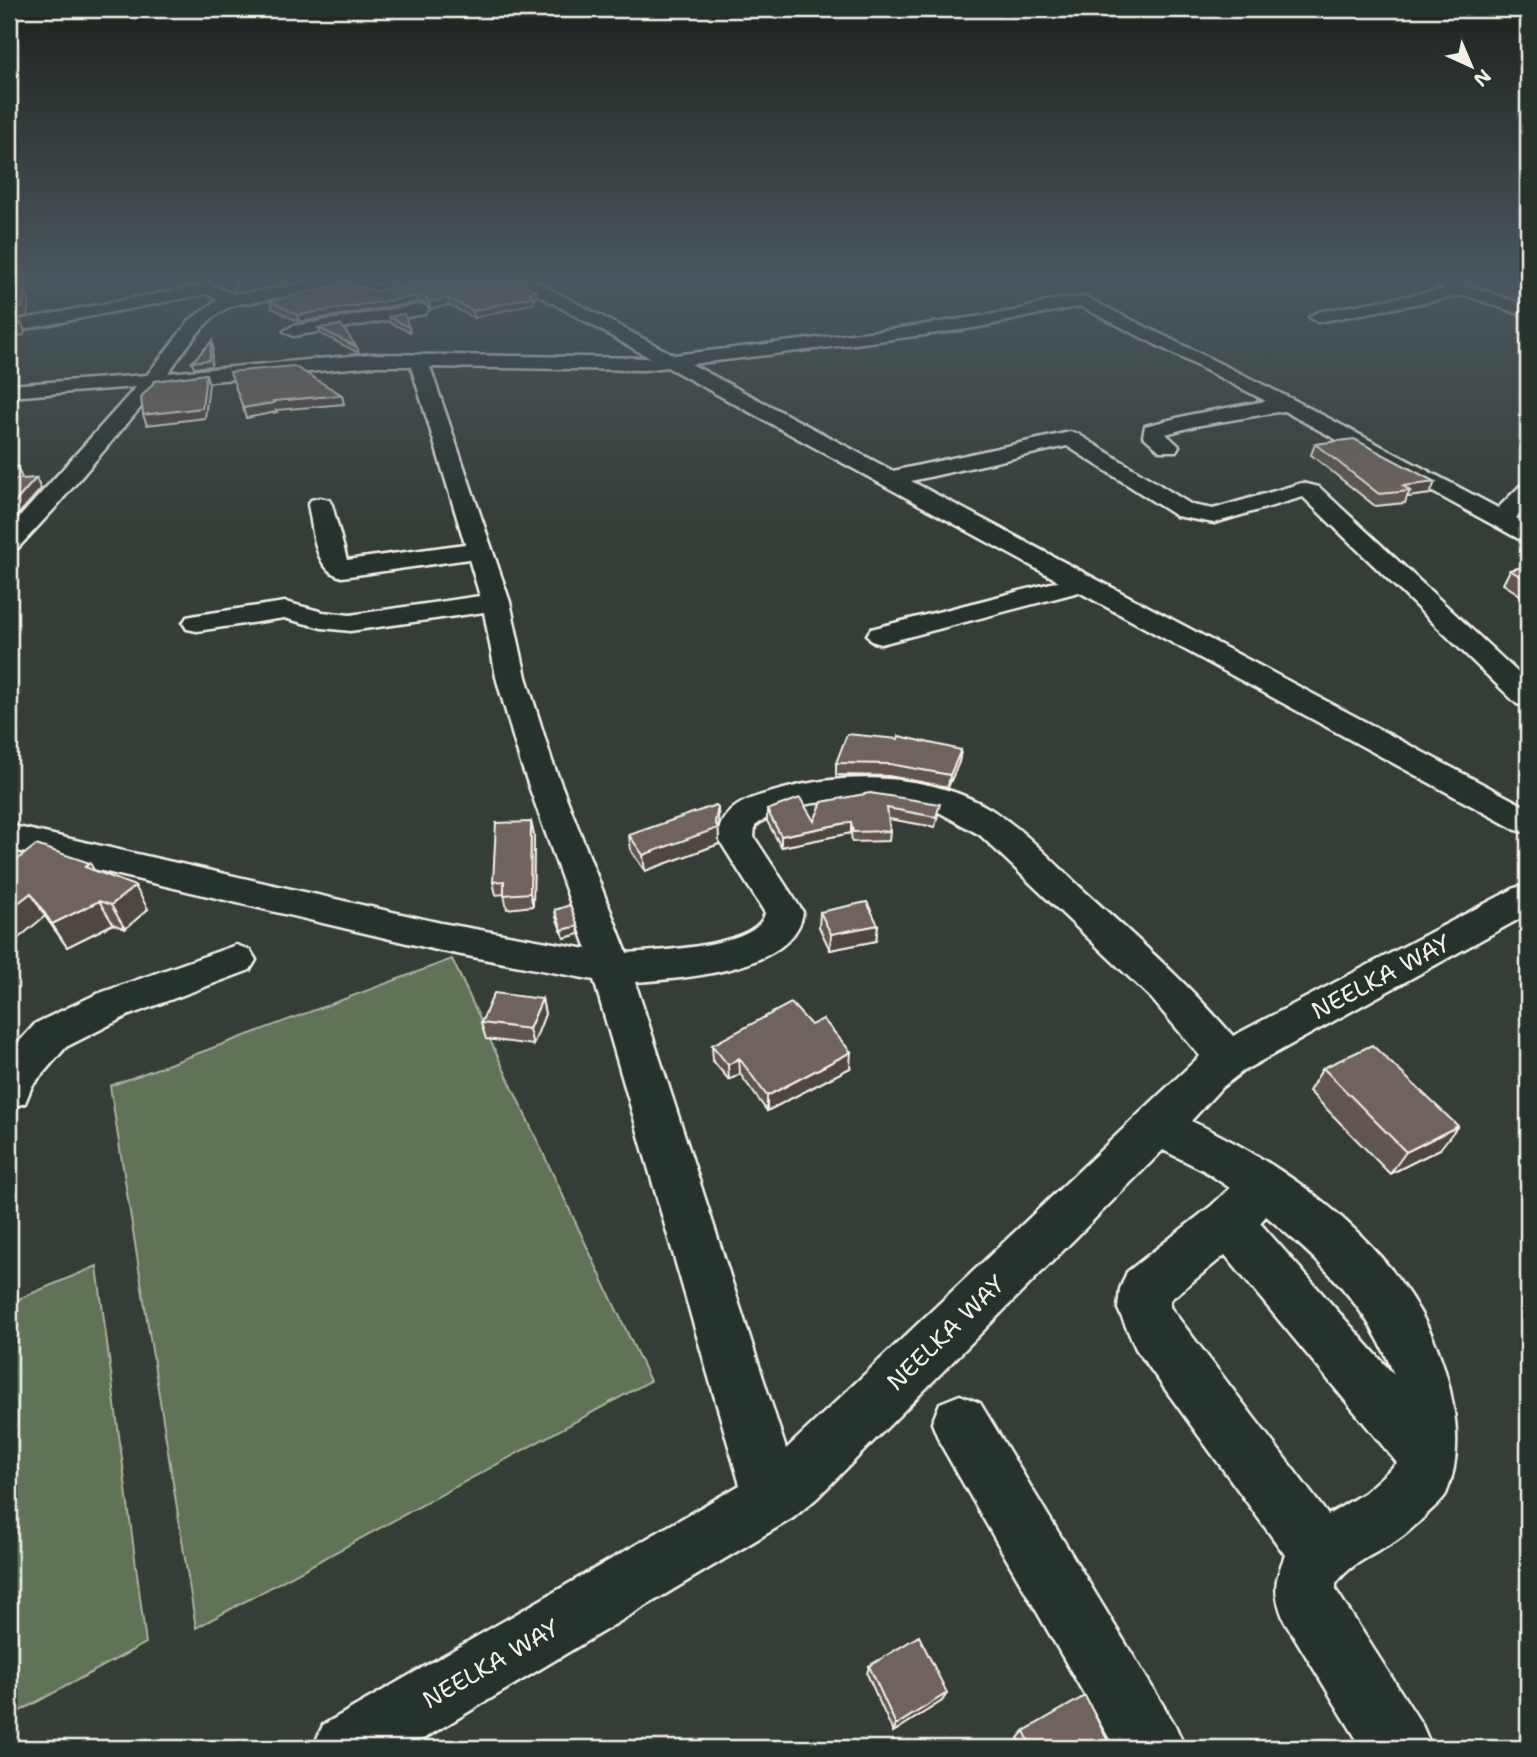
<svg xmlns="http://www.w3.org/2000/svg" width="1537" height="1757" viewBox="0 0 1537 1757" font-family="'Shantell Sans',sans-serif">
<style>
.green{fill:#617356;stroke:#aab29f;stroke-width:2}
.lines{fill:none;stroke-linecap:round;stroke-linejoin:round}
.minor-casing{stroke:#f4f1e8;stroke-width:5}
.minor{fill:#26332d;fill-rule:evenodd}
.wall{fill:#605650;stroke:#f4f1e8;stroke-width:2}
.shaded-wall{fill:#4e4641;stroke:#f4f1e8;stroke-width:2}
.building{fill:#70645d;stroke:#f4f1e8;stroke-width:2}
.labels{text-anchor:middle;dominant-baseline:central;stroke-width:6;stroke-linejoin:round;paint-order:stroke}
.near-street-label{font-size:24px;fill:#f4f1e8;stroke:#26332d}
</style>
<rect width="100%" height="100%" fill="#353d37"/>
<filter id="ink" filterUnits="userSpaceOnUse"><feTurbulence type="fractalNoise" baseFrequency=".0143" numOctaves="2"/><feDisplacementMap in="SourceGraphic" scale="14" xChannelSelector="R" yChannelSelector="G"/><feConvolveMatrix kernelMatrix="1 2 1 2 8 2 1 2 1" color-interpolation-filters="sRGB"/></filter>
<g filter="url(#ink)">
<!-- green -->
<path class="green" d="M452,959L650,1381L196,1628L110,1086Z
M97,1266L146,1643L9,1717V1303Z"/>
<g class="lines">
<!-- minor casing -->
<g class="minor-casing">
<path id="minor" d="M9,281H30L28,284L9,288Z
M314,281H362L378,285L400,281H438L430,286L378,295L342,286L248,303C212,303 188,347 168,373L372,354L650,358L514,281H535L674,355L894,329L1014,311L1053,300L1085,297L1294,400L1498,508L1520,486L1528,484V505L1516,518L1528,524V542L1519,539L1284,411L1195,426L1166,434L1179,446L1176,451H1160L1143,436L1145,426L1193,414L1266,401L1082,307C1043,311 1006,323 967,329C875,342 783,353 691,364L893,471L1070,432L1078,434L1192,505L1213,509L1302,483L1319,487L1528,682V707L1517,704L1303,497L1214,523L1176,516L1067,446L911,481L1528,808V833L1516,830L1079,592L881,644L871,641L867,635L871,629L1059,581L667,367L644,370L430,367L510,602L526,677L552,761L627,953C655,951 759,947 765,913L718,838C720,805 753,797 780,790C845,771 933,773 992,810C1030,834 1059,869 1092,898C1143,944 1188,984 1233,1036L1515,888L1528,884V914L1243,1071L1221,1088L1191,1121C1309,1176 1432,1270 1453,1406C1458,1435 1458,1467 1446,1494C1442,1501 1434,1507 1428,1513C1418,1523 1408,1533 1396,1541C1376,1554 1350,1563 1336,1584V1590L1422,1725L1432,1748H1362L1284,1620C1273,1592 1274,1583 1285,1555L1136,1349L1118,1309L1120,1289L1127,1272L1211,1206L1230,1188L1203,1170L1163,1150L817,1498L793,1518L408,1748H313L323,1725L740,1485L594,980L441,951L9,849V825L441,923L587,949L520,761L496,677L484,612L350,631L322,628L284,618L197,631L187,629L183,623L187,617L197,615L285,602L323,612L350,615L480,596L469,559L342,577C313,570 314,530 308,505L311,500L320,498L329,500L332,505L347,560L465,544L411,366H372L159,386L55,508L18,548L9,551V529L136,387L9,397V385L147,375L190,320L218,299L206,294L9,332V322L208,284L232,293H248ZM874,801L935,810L980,835L1151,998L1200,1056L786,1449L635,982C682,979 795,971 803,912L754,837L755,826C788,800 834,800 874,801ZM1266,1216C1321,1261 1370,1308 1394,1375L1260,1223ZM1225,1255L1397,1463L1364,1493L1328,1515L1170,1307V1300Z
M1435,281H1456L1528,306V317L1464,295L1318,322L1309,317L1318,312L1446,289L1437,285Z
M419,305L425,306L428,310L425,314L293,336L284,331L293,326Z
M236,945L250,950L256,960L250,970L127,1016L66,1047L32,1086L25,1103L9,1108V1053L36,1023L97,994Z
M960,1395L980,1403L1175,1725L1185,1748H1115L940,1443L932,1423L940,1403Z"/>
</g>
<!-- minor -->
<use href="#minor" class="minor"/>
</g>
<!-- wall -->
<path class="wall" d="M377,291L537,297L534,298V303L474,318L449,305L430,309L425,303L419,302L299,322L272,308L270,301Z
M389,317L409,327L410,332L390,323Z
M319,328L357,347L359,353L321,334Z
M1315,444L1430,494L1407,497L1405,503L1375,506L1311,455Z
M1528,566V600L1503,584L1510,570Z
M961,750L959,762L948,787L889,776L836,775V763Z
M870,793L938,815L935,827L889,819L890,831L889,841L852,842L851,833L781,847L767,821V810L814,821Z
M531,822L534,835L533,906L507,909L504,894L496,895L493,882Z
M719,823L718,828L719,844L645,871L631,851L629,835Z
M9,866L94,870L148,909L125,929L113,924L67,947Z
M555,910L578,926L579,934L564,938L556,917Z
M820,912L878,925L876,941L830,950L819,927Z
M542,999L545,1014L533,1045L486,1039L481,1023Z
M712,1045L850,1068L767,1111L740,1074L729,1080L713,1061Z
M1323,1068L1440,1149L1390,1174L1309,1091Z
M869,1666L947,1693L942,1701L893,1732L867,1674Z
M1024,1731L1100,1748H1023L1018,1738Z"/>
<!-- shaded-wall -->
<path class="shaded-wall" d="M235,281H237L235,290L234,285Z
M536,291L537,297L534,298V303L474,318L473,311L528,292Z
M25,292L29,301L27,316L9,321V311Z
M417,296L419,302L299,322L297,315Z
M448,298L449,305L430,309L429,302Z
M21,322L25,332L24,335L9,337V327Z
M212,341L213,347L211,366L194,368L192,362Z
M206,374L209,384L205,418L147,425L143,415Z
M342,395L344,404L276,410L277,412L246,418L243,408L273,401Z
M17,467L22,478L12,491L9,484V478Z
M36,478L41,489L9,525V509Z
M1435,482L1430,494L1407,497L1410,491L1403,486Z
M961,750L959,762L948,787L950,775Z
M718,807L719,844L645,871L643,855L715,822Z
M531,822L534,835L533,906L530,893Z
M851,822V833L781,847V836Z
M90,863L103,886L85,867Z
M135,886L148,909L125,929L111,905Z
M31,893L45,916L9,946V910Z
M99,901L113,924L67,947L52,924Z
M878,925L876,941L830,950L831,934Z
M578,926L579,934L564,938L562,930Z
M542,999L545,1014L533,1045L529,1029Z
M851,1052L850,1068L767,1111V1096Z
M739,1058L740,1074L729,1080L728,1065Z
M1458,1126L1440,1149L1390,1174L1406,1152Z
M947,1693L942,1701L893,1732L896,1725Z"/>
<!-- building -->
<path class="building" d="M431,281H520L536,291L528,292L534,296L473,311L448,298L429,302L424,297L417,296L297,315L270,301L346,283L377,291Z
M25,292L23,307L9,311V294Z
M404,314L409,327L389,317Z
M21,322L20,325L9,327V324Z
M341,325L357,347L319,328Z
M212,341L209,360L192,362Z
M294,366L342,395L273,401L274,403L243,408L230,372Z
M206,374L202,408L143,415L141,397L155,381Z
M1354,439L1435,482L1403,486L1410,491L1379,494L1315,444Z
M17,467L9,478V468Z
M36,478L9,509V480Z
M1528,566V581L1510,570Z
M847,734L898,739L899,736L961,750L950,775L890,764L836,763Z
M870,793L940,804L936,817L887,808L890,831L853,832L851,822L781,836L767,810L800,798L814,821L822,802Z
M716,805L718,807L715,822L718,828L643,855L629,835Z
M531,822L530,893L504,895V881L493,882L496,823Z
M36,845L90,863L85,867L135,886L111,905L99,901L52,924L31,893L9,910V866Z
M867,902L878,925L831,934L820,912Z
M570,905L578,926L562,930L555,910Z
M494,993L542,999L529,1029L481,1023Z
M791,1003L811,1025L823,1019L851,1052L767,1096L739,1058L728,1065L712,1045Z
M1372,1045L1458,1126L1406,1152L1323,1068Z
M919,1636L947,1693L896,1725L869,1666Z
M1085,1696L1108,1741L1096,1748H1032L1024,1731Z"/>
</g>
<!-- sky -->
<linearGradient id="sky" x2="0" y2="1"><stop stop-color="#1d221e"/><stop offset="0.53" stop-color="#4b575e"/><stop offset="1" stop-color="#4b575e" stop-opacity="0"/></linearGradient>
<rect width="1537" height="527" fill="url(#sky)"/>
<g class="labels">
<!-- near-street labels -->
<g class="near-street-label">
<text transform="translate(1381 977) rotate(-28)">NEELKA WAY</text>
<text transform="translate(946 1333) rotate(-44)">NEELKA WAY</text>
<text transform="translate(491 1664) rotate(-30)">NEELKA WAY</text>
</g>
</g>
<!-- margin -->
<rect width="1537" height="1757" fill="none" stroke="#26332d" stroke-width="35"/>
<rect x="18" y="18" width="1502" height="1722" fill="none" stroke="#f4f1e8" stroke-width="2.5" filter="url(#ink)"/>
<!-- north arrow -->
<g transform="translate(1471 66) rotate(136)" stroke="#26332d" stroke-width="5" paint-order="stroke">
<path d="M0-5L12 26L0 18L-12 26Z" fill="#f4f1e8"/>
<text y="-10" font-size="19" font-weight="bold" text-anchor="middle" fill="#f4f1e8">N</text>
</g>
</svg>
